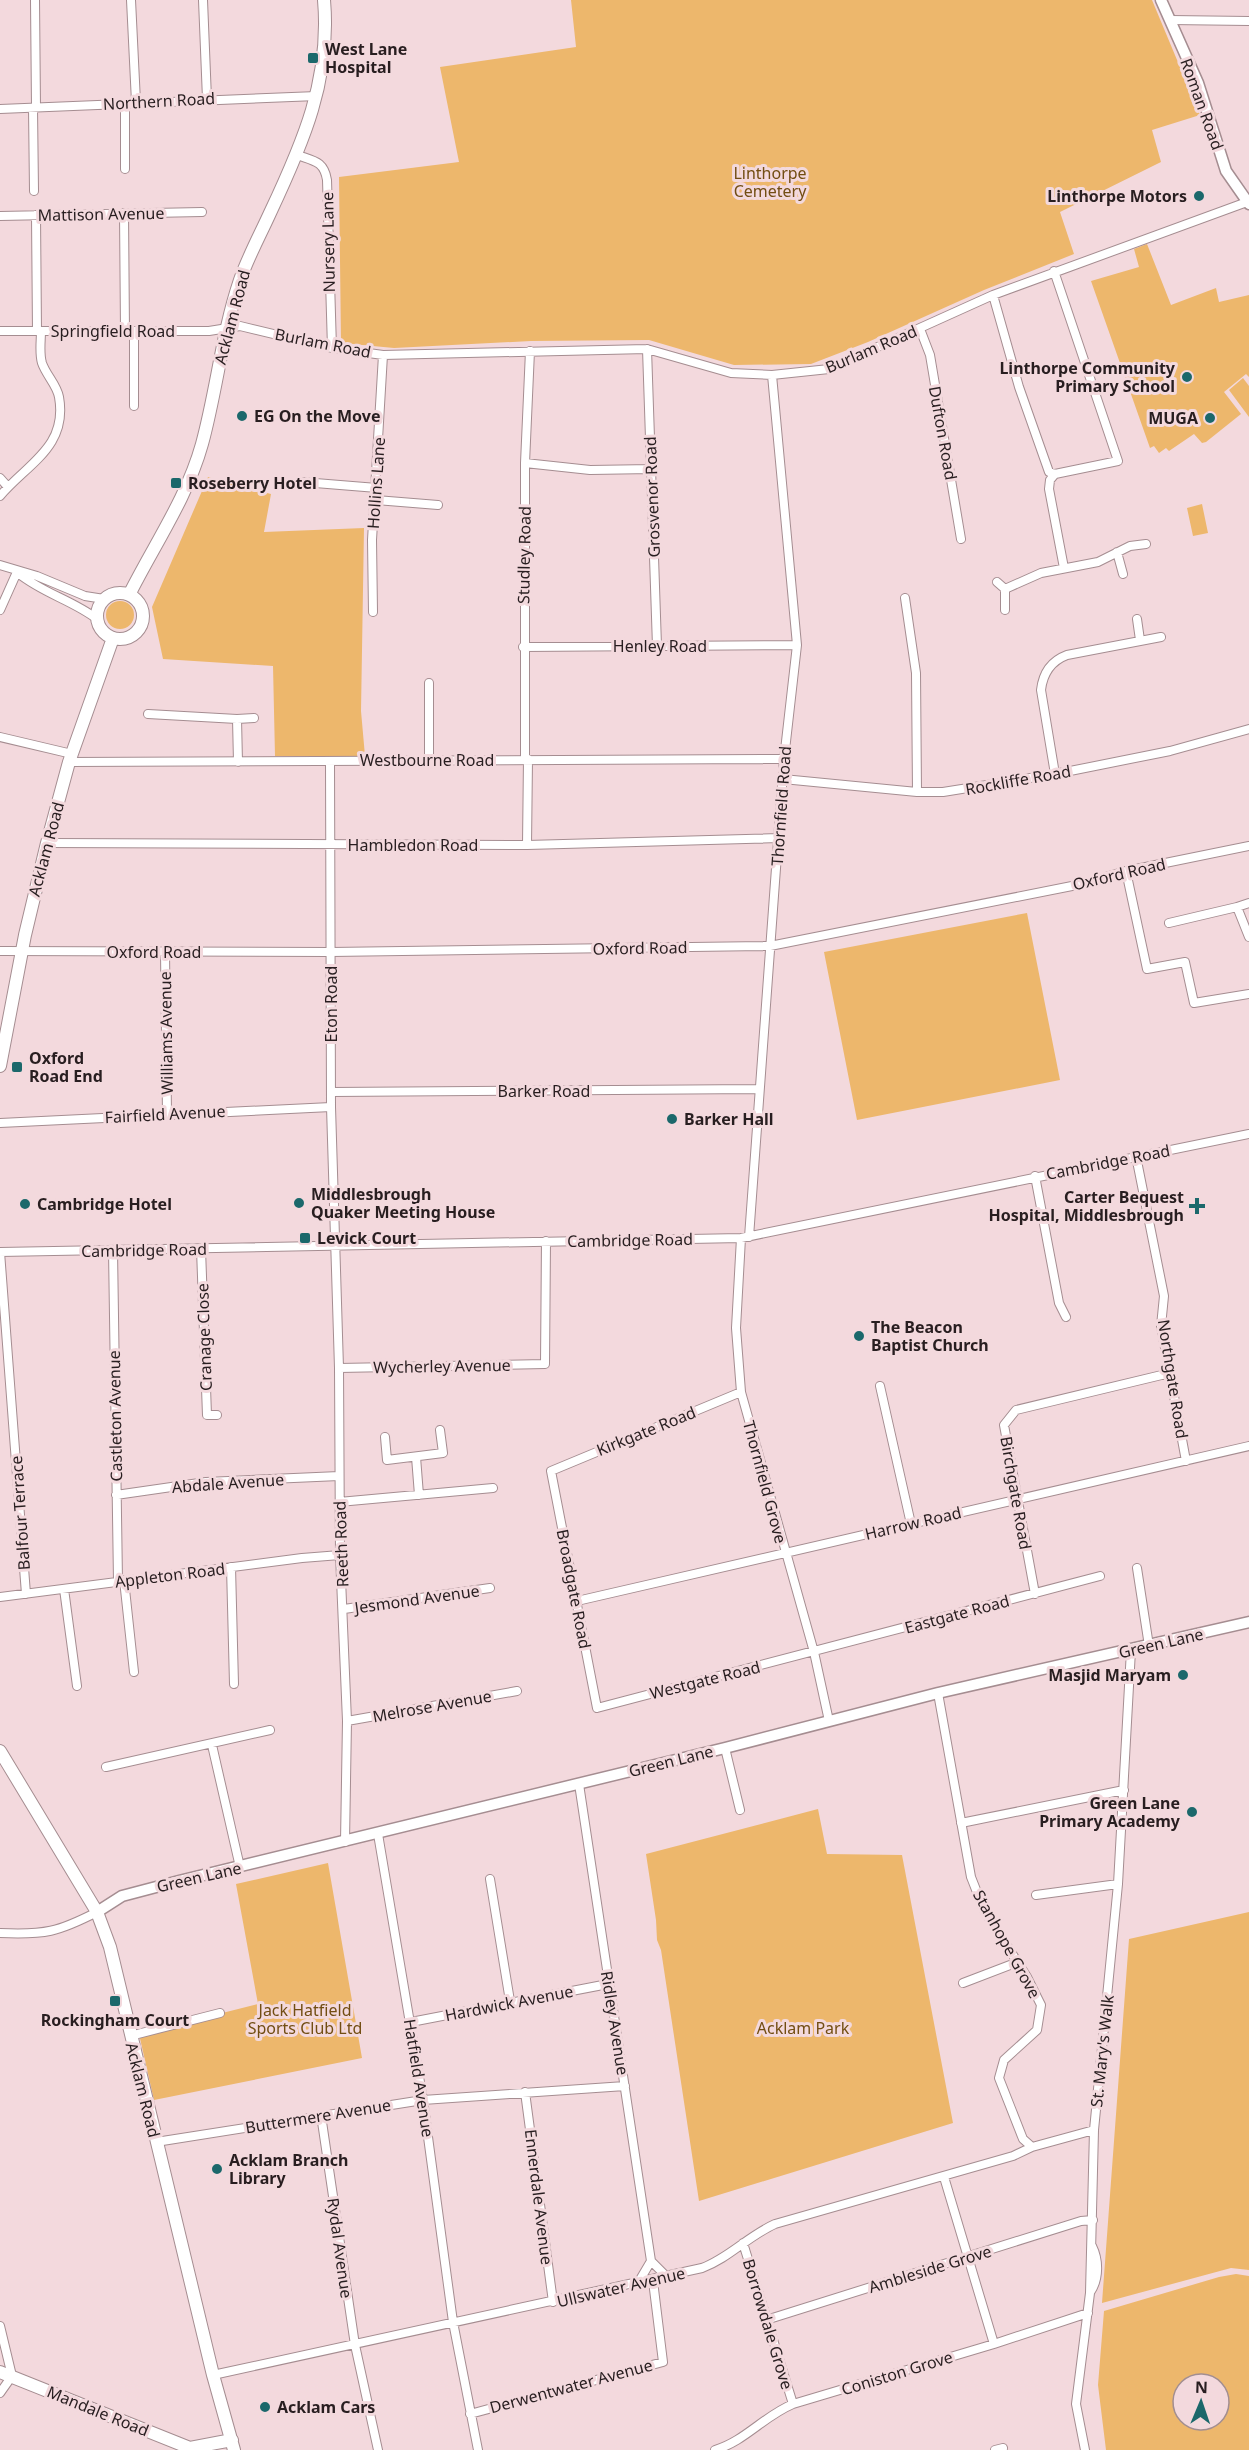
<svg xmlns="http://www.w3.org/2000/svg" width="1249" height="2450" viewBox="0 0 1249 2450" font-family="'Noto Sans',sans-serif">
<style>
.green{fill:#edb76c;fill-rule:evenodd}
.lines{fill:none;stroke-linecap:round;stroke-linejoin:round}
.street-casing{stroke:#a58d91;stroke-width:10}
.secondary-casing{stroke:#a58d91;stroke-width:13}
.primary-casing{stroke:#a58d91;stroke-width:14}
.street{stroke:#fff;stroke-width:8}
.secondary{stroke:#fff;stroke-width:10}
.primary{stroke:#fff;stroke-width:12}
.poi-dot{fill:#1b686b;stroke:#f3d9dd;stroke-width:2}
.labels{text-anchor:middle;dominant-baseline:central;stroke-width:6;stroke-linejoin:round;paint-order:stroke}
.poi-label{font-size:16px;font-weight:bold;fill:#281e20;stroke:#f3d9dd;text-anchor:start}
.street-label{font-size:16px;fill:#281e20;stroke:#f3d9dd}
.park-label{font-size:16px;fill:#724d12;stroke:#f3d9dd}
</style>
<rect width="100%" height="100%" fill="#f3d9dd"/>
<!-- green -->
<path class="green" d="M571,0H1152L1200,115L1152,130L1161,162L1060,212L1074,254L984,290L868,342L811,364L734,365L649,340L531,341L394,348L341,343L339,177L459,162L440,67L576,47Z
M1147,244L1171,305L1216,288L1219,302L1249,295V377L1246,374L1224,392L1241,414L1206,442L1202,443L1194,434L1169,451L1166,448L1159,453L1154,446L1150,448L1091,281L1139,267L1134,249Z
M1243,378L1249,386V417L1229,390Z
M208,477L271,494L264,532L364,528L361,711L365,756H275L273,666L163,659L152,607Z
M1202,504L1208,533L1193,536L1187,508Z
M106 615a14 14 0 1 1 28 0a14 14 0 1 1-28 0Z
M1027,913L1060,1080L857,1120L824,952Z
M818,1809L827,1854L902,1855L953,2123L699,2201L661,1950L657,1940L656,1920L646,1854Z
M328,1863L362,2058L154,2100L139,2034L258,2004L236,1884Z
M1249,1912V2270L1231,2268L1102,2303L1129,1939Z
M1236,2274L1249,2276V2450H1106L1098,2385L1104,2311L1219,2277ZM1183,2384H1219V2420H1183Z"/>
<g class="lines">
<!-- street casing -->
<g class="street-casing">
<path id="street" d="M35,0L36,107
M131,0L136,102
M203,0L207,99
M1170,20L1249,21
M125,103V169
M33,108L34,191
M0,109L317,96
M297,155C314,161 324,161 327,180L332,348
M124,213L125,331
M36,215L37,331
M0,216L202,212
M1054,271L1118,461L1055,474
M993,295L1019,387L1049,472L1055,474
M920,329L930,355L961,539
M0,331H209L240,326L332,348L383,355L647,349L731,373L772,375L829,369L993,295L1247,202
M134,332V406
M647,349L657,646
M525,463L590,470L652,469
M1055,474L1050,480L1049,489L1064,568
M0,478L8,487
M303,482L377,488
M0,496C27,464 68,447 59,397C57,385 46,375 42,363C39,353 41,341 41,331
M376,500L438,505
M1117,552L1123,574
M0,565L37,576L85,596L104,599
M18,573C42,593 72,600 97,619
M997,582L1005,589
M905,598L916,673L917,792
M0,610L17,572
M1005,610V589L1041,573L1098,562L1130,546L1146,544
M373,612L372,540L383,355
M1137,619L1140,640
M523,647L797,645
M148,714L237,719L238,762
M237,719L254,718
M0,737L72,754
M429,759V683
M525,759V463L530,351
M69,762L784,759
M330,762L331,1107L339,1368L340,1555L347,1721L345,1842
M1055,774L1041,690C1043,673 1051,661 1067,655L1161,637
M783,779L917,792H943L1055,774L1170,751L1249,729
M47,843L527,845L779,838
M527,845L528,759
M1126,871L1147,969L1185,962L1194,1003L1249,994
M1237,907L1249,903
M1169,923L1237,907L1249,937
M0,951L331,952L770,946L1082,884L1126,871L1249,846
M165,952L167,1114
M331,1092L758,1089
M0,1123L331,1107
M1136,1156L1164,1296L1161,1326L1186,1461
M1035,1176L1059,1303L1066,1317
M749,1237L784,759L797,645L772,375
M741,1238L736,1328L741,1392L814,1652L829,1721
M201,1249L207,1415H217
M113,1250L118,1581
M0,1252L741,1238L1249,1134
M0,1252L26,1594
M339,1368L545,1364L546,1241
M880,1386L911,1524
M741,1392L551,1471L597,1708L1100,1576
M385,1437L387,1460L443,1453L440,1430
M416,1457L419,1495
M116,1495L206,1482L339,1476
M339,1502L493,1488
M231,1567L234,1684
M1137,1568L1149,1646
M124,1580L134,1672
M64,1589L77,1686
M1035,1594L1004,1425L1016,1410L1170,1373
M0,1597L302,1558L340,1555
M577,1601L1249,1446
M344,1609L490,1588
M938,1693L971,1877L984,1910L1027,1977L1041,2005L1037,2030L1004,2060L999,2078L1023,2139L1032,2147L1094,2130
M347,1721L517,1691
M212,1745L240,1867
M725,1748L740,1810
M106,1767L270,1730
M579,1784L651,2261
M961,1823L1124,1790
M378,1834L423,2100L453,2322L478,2450
M490,1879L510,2001
M1036,1895L1118,1884
M0,1933C45,1935 58,1932 97,1912
M963,1983L1018,1962
M411,2022L608,1984
M130,2036L220,2013
M525,2092L553,2302
M321,2115L355,2345L378,2450
M156,2142L423,2100L625,2086
M944,2177L994,2344
M743,2243L793,2404
M651,2261L667,2277
M638,2283L651,2261
M1091,2291C1099,2278 1099,2260 1092,2246
M766,2320L1081,2221L1093,2220
M0,2326L12,2376L0,2393
M213,2375L702,2268C729,2258 748,2236 775,2224L1013,2156L1032,2147
M470,2414L663,2362L653,2281
M715,2450C745,2441 764,2416 793,2404L994,2344L1088,2313
M995,2450L1003,2448
M1085,2450L1076,2404L1090,2293L1094,2130L1118,1884L1131,1650"/>
</g>
<!-- secondary casing -->
<g class="secondary-casing">
<path id="secondary" d="M1161,0L1198,83L1226,171L1249,204
M97,1912L122,1896L179,1881L725,1748L938,1693L1249,1622"/>
</g>
<!-- primary casing -->
<g class="primary-casing">
<path id="primary" d="M97 616a23 23 0 1 1 46 0a23 23 0 1 1-46 0Z
M129,595C154,545 187,498 202,444C217,389 222,333 240,280C248,257 260,235 270,213C303,143 331,79 324,0
M0,1066L25,935L47,843L69,762L113,638
M0,1751L97,1912L110,1947L213,2375L234,2450
M0,2372L190,2448L232,2440"/>
</g>
<!-- street -->
<use href="#street" class="street"/>
<!-- secondary -->
<use href="#secondary" class="secondary"/>
<!-- primary -->
<use href="#primary" class="primary"/>
</g>
<!-- markers -->
<g class="poi-dot">
<rect x="307" y="52" width="12" height="12" rx="3"/>
<circle cx="1199" cy="196" r="6"/>
<circle cx="1187" cy="377" r="6"/>
<circle cx="242" cy="416" r="6"/>
<circle cx="1210" cy="418" r="6"/>
<rect x="170" y="477" width="12" height="12" rx="3"/>
<rect x="11" y="1061" width="12" height="12" rx="3"/>
<circle cx="672" cy="1119" r="6"/>
<circle cx="299" cy="1203" r="6"/>
<circle cx="25" cy="1204" r="6"/>
<path d="M1194 1197h6v6h6v6h-6v6h-6v-6h-6v-6h6z"/>
<rect x="299" y="1232" width="12" height="12" rx="3"/>
<circle cx="859" cy="1336" r="6"/>
<circle cx="1183" cy="1675" r="6"/>
<circle cx="1192" cy="1812" r="6"/>
<rect x="109" y="1995" width="12" height="12" rx="3"/>
<circle cx="217" cy="2169" r="6"/>
<circle cx="265" cy="2407" r="6"/>
</g>
<g class="labels">
<!-- poi labels -->
<g class="poi-label">
<text x="325" y="49">West Lane<tspan x="325" dy="18">Hospital</tspan></text>
<text x="1187" y="196" text-anchor="end">Linthorpe Motors</text>
<text x="1175" y="368" text-anchor="end">Linthorpe Community<tspan x="1175" dy="18">Primary School</tspan></text>
<text x="254" y="416">EG On the Move</text>
<text x="1198" y="418" text-anchor="end">MUGA</text>
<text x="188" y="483">Roseberry Hotel</text>
<text x="29" y="1058">Oxford<tspan x="29" dy="18">Road End</tspan></text>
<text x="684" y="1119">Barker Hall</text>
<text x="311" y="1194">Middlesbrough<tspan x="311" dy="18">Quaker Meeting House</tspan></text>
<text x="1184" y="1197" text-anchor="end">Carter Bequest<tspan x="1184" dy="18">Hospital, Middlesbrough</tspan></text>
<text x="37" y="1204">Cambridge Hotel</text>
<text x="317" y="1238">Levick Court</text>
<text x="871" y="1327">The Beacon<tspan x="871" dy="18">Baptist Church</tspan></text>
<text x="1171" y="1675" text-anchor="end">Masjid Maryam</text>
<text x="1180" y="1803" text-anchor="end">Green Lane<tspan x="1180" dy="18">Primary Academy</tspan></text>
<text x="115" y="2020" text-anchor="middle">Rockingham Court</text>
<text x="229" y="2160">Acklam Branch<tspan x="229" dy="18">Library</tspan></text>
<text x="277" y="2407">Acklam Cars</text>
</g>
<!-- street labels -->
<g class="street-label">
<text transform="translate(159 101) rotate(-3)">Northern Road</text>
<text transform="translate(1202 104) rotate(70)">Roman Road</text>
<text transform="translate(101 214) rotate(-1)">Mattison Avenue</text>
<text transform="translate(328 242) rotate(-91)">Nursery Lane</text>
<text transform="translate(232 317) rotate(-75)">Acklam Road</text>
<text x="113" y="331">Springfield Road</text>
<text transform="translate(323 343) rotate(11)">Burlam Road</text>
<text transform="translate(871 349) rotate(-23)">Burlam Road</text>
<text transform="translate(943 433) rotate(80)">Dufton Road</text>
<text transform="translate(376 483) rotate(-86)">Hollins Lane</text>
<text transform="translate(652 497) rotate(-92)">Grosvenor Road</text>
<text transform="translate(524 555) rotate(-89)">Studley Road</text>
<text x="660" y="646">Henley Road</text>
<text x="427" y="760">Westbourne Road</text>
<text transform="translate(1018 780) rotate(-10)">Rockliffe Road</text>
<text transform="translate(781 806) rotate(-86)">Thornfield Road</text>
<text x="413" y="845">Hambledon Road</text>
<text transform="translate(46 849) rotate(-75)">Acklam Road</text>
<text transform="translate(1119 874) rotate(-13)">Oxford Road</text>
<text transform="translate(640 948) rotate(-1)">Oxford Road</text>
<text x="154" y="952">Oxford Road</text>
<text transform="translate(331 1004) rotate(-90)">Eton Road</text>
<text transform="translate(166 1033) rotate(-91)">Williams Avenue</text>
<text x="544" y="1091">Barker Road</text>
<text transform="translate(165 1114) rotate(-3)">Fairfield Avenue</text>
<text transform="translate(1108 1162) rotate(-11)">Cambridge Road</text>
<text transform="translate(630 1240) rotate(-1)">Cambridge Road</text>
<text transform="translate(144 1250) rotate(-1)">Cambridge Road</text>
<text transform="translate(204 1337) rotate(-92)">Cranage Close</text>
<text transform="translate(442 1366) rotate(-1)">Wycherley Avenue</text>
<text transform="translate(1173 1379) rotate(81)">Northgate Road</text>
<text transform="translate(115 1416) rotate(-91)">Castleton Avenue</text>
<text transform="translate(646 1431) rotate(-22)">Kirkgate Road</text>
<text transform="translate(765 1482) rotate(75)">Thornfield Grove</text>
<text transform="translate(228 1483) rotate(-4)">Abdale Avenue</text>
<text transform="translate(1016 1493) rotate(80)">Birchgate Road</text>
<text transform="translate(20 1513) rotate(-94)">Balfour Terrace</text>
<text transform="translate(913 1523) rotate(-13)">Harrow Road</text>
<text transform="translate(341 1544) rotate(-92)">Reeth Road</text>
<text transform="translate(170 1575) rotate(-7)">Appleton Road</text>
<text transform="translate(574 1589) rotate(79)">Broadgate Road</text>
<text transform="translate(417 1599) rotate(-8)">Jesmond Avenue</text>
<text transform="translate(957 1614) rotate(-15)">Eastgate Road</text>
<text transform="translate(1161 1643) rotate(-13)">Green Lane</text>
<text transform="translate(705 1680) rotate(-14)">Westgate Road</text>
<text transform="translate(432 1706) rotate(-10)">Melrose Avenue</text>
<text transform="translate(671 1761) rotate(-14)">Green Lane</text>
<text transform="translate(199 1877) rotate(-13)">Green Lane</text>
<text transform="translate(1007 1944) rotate(61)">Stanhope Grove</text>
<text transform="translate(509 2003) rotate(-11)">Hardwick Avenue</text>
<text transform="translate(615 2023) rotate(81)">Ridley Avenue</text>
<text transform="translate(1102 2051) rotate(-84)">St. Mary's Walk</text>
<text transform="translate(419 2078) rotate(81)">Hatfield Avenue</text>
<text transform="translate(143 2090) rotate(76)">Acklam Road</text>
<text transform="translate(318 2116) rotate(-9)">Buttermere Avenue</text>
<text transform="translate(539 2197) rotate(83)">Ennerdale Avenue</text>
<text transform="translate(340 2248) rotate(82)">Rydal Avenue</text>
<text transform="translate(930 2269) rotate(-17)">Ambleside Grove</text>
<text transform="translate(621 2287) rotate(-13)">Ullswater Avenue</text>
<text transform="translate(768 2324) rotate(73)">Borrowdale Grove</text>
<text transform="translate(897 2373) rotate(-17)">Coniston Grove</text>
<text transform="translate(571 2386) rotate(-15)">Derwentwater Avenue</text>
<text transform="translate(98 2411) rotate(22)">Mandale Road</text>
</g>
<!-- park labels -->
<g class="park-label">
<text x="770" y="173">Linthorpe<tspan x="770" dy="18">Cemetery</tspan></text>
<text x="305" y="2010">Jack Hatfield<tspan x="305" dy="18">Sports Club Ltd</tspan></text>
<text x="803" y="2028">Acklam Park</text>
</g>
</g>
<!-- north arrow -->
<g transform="translate(1201 2402) rotate(2)"><circle r="28" fill="#f3d9dd" stroke="#a28e91" stroke-width="1.5"/>
<path d="M0-4.5L10 22L0 15L-10 22Z" fill="#1b686b"/>
<text y="-9" font-size="16" font-weight="bold" text-anchor="middle" fill="#281e20">N</text>
</g>
</svg>
